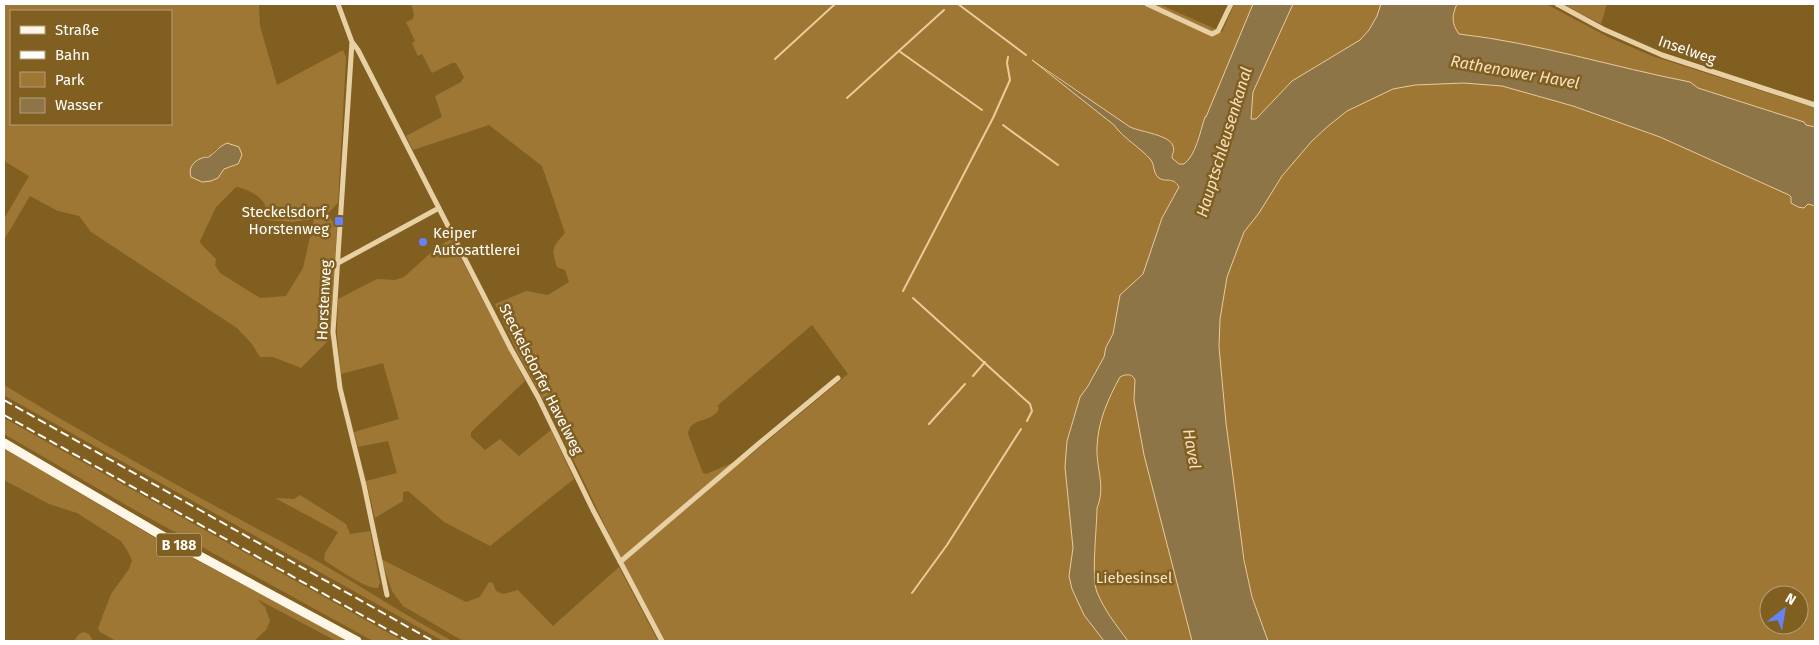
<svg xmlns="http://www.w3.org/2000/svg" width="1819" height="645" viewBox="0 0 1819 645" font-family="'Fira Sans',sans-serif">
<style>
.green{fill:#9f7734;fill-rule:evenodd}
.water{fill:#8e7548;stroke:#eacb99}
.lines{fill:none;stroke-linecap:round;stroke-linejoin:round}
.stream{stroke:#eacb99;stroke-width:2}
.minor{stroke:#e8d0a5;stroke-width:5}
.primary{stroke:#fef7e8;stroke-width:9}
.rail{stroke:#fff;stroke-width:2;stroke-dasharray:9 4;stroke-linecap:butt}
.poi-dot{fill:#6683f6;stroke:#815f20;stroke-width:2}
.labels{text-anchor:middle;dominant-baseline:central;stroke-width:5;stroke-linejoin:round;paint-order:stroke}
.shield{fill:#815f20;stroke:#d9cfbc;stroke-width:1}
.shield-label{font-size:14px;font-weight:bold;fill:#fff}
.street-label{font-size:15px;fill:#fff;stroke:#815f20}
.poi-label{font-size:15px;fill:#fff;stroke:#815f20;text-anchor:end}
.park-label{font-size:15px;fill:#f6e6c9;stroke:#815f20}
.water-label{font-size:16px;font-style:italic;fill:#f3e0c1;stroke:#815f20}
</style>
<rect width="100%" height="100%" fill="#815f20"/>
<!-- green -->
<path class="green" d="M4,4H259L260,26L277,85L343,50L346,58L338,203L327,214L337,227L330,339L301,368L273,357H260L252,344L237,328L91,232L79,216L58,211L30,196L4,240V219L29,176L4,161ZM11,11H171V124H11ZM227,143L238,164L237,165L224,169L220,176L190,170C195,160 201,159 210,156L216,149ZM236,187C245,188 259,195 264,203C267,208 265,214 264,220L293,222L314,219L303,268L286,296L260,298L220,273L215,265L216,259L201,244L200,241L216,207Z
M411,4H1159L1222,32L1234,4H1253L1206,118H1205C1201,128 1194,157 1185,163C1180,166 1175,161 1172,158C1173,154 1175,149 1173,146C1169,134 1141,132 1130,127L1035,61L1114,125C1124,139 1146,151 1153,162C1155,166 1155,170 1155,174L1173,181L1179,187L1162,218L1143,274L1120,295L1113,334L1106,347L1104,357L1088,386L1080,397L1067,441L1065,467L1073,548L1069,576L1072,589L1084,615L1104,641H665L618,553L555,421L518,354L495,304L526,291L548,295L569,282L565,270L557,267C551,248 552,248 565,233L542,166L489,125L413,150L406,136L442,117L435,96L461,82L464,77L456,63H452L432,73L422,54L418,56L412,43L415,41L406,22L413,19L414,14ZM812,325L848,374L749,456L706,474L703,473L688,434C690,416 713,424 719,408L717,406Z
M1293,4H1381L1377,16L1369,30L1360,40L1292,81L1256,119H1250L1253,92Z
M1457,4H1546L1608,37L1652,56L1815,108V127L1805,125L1804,122L1698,88L1690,82C1613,67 1538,43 1459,34C1451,23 1452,15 1457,4Z
M1563,4H1607L1601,24Z
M1464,83L1502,86L1573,106L1660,137L1789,195L1791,199L1815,206V641H1268C1263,626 1256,611 1252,595C1241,549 1237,503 1230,456C1223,399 1211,332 1227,276C1231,262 1237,246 1243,233C1248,225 1256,218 1261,209C1295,154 1329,112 1392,89C1414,82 1441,84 1464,83ZM1769,595H1799V625H1769Z
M451,239L525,381L471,432V437L485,450L500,439L519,456L551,430L574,479L490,546L444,522L408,491L403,492V501L375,518L366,481L397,473L388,441L358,447L354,432L399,419L383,363L341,374L337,333L338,299L377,279L395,280L404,277L436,248Z
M1124,375H1130L1135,380L1134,400L1144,455L1192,641H1128C1117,626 1104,610 1097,592C1091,578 1097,526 1097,508C1104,489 1098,470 1097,450C1096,432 1103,410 1111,394C1114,387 1117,379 1124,375Z
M4,385C78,430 153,472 228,513C259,530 291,546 322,564C366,589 408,617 452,641H443L7,397L4,395Z
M4,418L403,641H373L133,509L4,434Z
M4,448L157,539L348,641H336L257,599L265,607L270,621L266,630L254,641H116L100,632L98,628L111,594L129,569L132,560L127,550L121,541L77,513L49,504L4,480Z
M300,495L346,524L350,534L370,531L380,583L378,588C367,590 335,567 324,560L325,553L338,532L275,498L294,499Z
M381,559L466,602L480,597L489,582L493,583L496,591L503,594L518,590L553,626L619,567L658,641H463L403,606L392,591Z
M83,632L89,634L93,641H74L78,635Z"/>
<!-- water -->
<path class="water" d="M1253,4H1293L1253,92L1251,119H1256L1292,81L1360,40L1369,30L1377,16L1381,4H1457C1452,15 1451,23 1459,34C1538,43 1613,67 1690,82L1698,88L1804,122L1806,125L1815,127V206L1808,204L1804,208L1798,207L1791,203V197L1789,195L1660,137L1573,106L1502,86L1464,83L1415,85L1393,89L1347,111L1327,127L1311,142L1282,176L1259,213L1244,232L1227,277L1220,319L1219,347L1226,423L1244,560L1252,597L1268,641H1192L1144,455L1134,400L1135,380C1132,373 1126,374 1120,377C1108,399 1098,421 1097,447C1096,468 1106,487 1097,508C1097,526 1091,578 1097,592C1104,610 1117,626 1128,641H1104L1084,615L1072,589L1069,576L1073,548L1065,467L1067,441L1080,397L1088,386L1104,357L1106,347L1113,334L1120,295L1143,274L1162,218L1179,187C1172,176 1167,183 1159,178C1153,174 1155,166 1151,160C1140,147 1124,139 1114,125L1032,60L1130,127C1141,132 1170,135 1173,146C1175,150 1172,154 1172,158L1179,164H1184C1196,155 1200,132 1205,117H1206Z
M227,143L239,147L242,155L238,164L224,169L218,178L211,181L202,182L191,177C188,169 193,161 202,158C207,156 206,159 210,156C218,150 217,148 227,143Z"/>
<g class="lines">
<!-- stream -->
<path class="stream" d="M958,4L1026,55
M899,51L982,110
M775,59L835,4
M847,98L944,10
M1003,125L1058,165
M903,291L993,118L1010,80L1007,63L1008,57
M913,298L1030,404L1032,411L1027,421
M973,376L985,362
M929,424L965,384
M912,593L947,545L1021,429"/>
<!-- minor -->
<path class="minor" d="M338,4L352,42L333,332L340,388L364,485L387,595
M1147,4L1212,34L1218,31L1231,4
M1557,4L1603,29L1662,55L1815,105
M352,42L358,50L511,349L538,397L593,510L662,641
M338,263L439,208
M620,562L756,446L838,378"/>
<!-- primary -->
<path class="primary" d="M4,443L159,534L357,641"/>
<!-- rail -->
<path class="rail" d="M4,400L433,641
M4,415L408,641"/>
</g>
<!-- markers -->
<g class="poi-dot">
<rect x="334" y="216" width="10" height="10" rx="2.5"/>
<circle cx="423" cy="242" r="5"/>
</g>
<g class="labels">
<!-- shield labels -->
<rect class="shield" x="156.5" y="533.5" width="45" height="23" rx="4"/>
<g class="shield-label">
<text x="179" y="545">B 188</text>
</g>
<!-- street labels -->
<g class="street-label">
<text transform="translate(1687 50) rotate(19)">Inselweg</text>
<text transform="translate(324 300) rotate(-87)">Horstenweg</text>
<text transform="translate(541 379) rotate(63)">Steckelsdorfer Havelweg</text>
</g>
<!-- poi labels -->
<g class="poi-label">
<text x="329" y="212">Steckelsdorf,<tspan x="329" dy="17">Horstenweg</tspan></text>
<text x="433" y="233" text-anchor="start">Keiper<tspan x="433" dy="17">Autosattlerei</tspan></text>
</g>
<!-- park labels -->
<g class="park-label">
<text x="1134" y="578">Liebesinsel</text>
</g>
<!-- water labels -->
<g class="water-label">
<text transform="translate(1515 72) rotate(10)">Rathenower Havel</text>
<text transform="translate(1224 142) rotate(-73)">Hauptschleusenkanal</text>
<text transform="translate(1192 449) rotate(80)">Havel</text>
</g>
</g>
<!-- border -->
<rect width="1819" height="645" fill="none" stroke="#ffffff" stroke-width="10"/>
<!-- legend -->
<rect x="10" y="10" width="162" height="115" fill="#815f20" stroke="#b39f79"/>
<rect x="20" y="26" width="25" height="8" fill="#fef7e8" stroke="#b39f79"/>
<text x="55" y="35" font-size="15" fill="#ffffff">Straße</text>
<rect x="20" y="51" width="25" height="8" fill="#ffffff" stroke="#b39f79"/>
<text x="55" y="60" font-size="15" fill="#ffffff">Bahn</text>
<rect x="20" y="72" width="25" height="15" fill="#9f7734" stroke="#b39f79"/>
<text x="55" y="85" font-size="15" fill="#ffffff">Park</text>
<rect x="20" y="98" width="25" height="15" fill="#8e7548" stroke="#b39f79"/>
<text x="55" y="110" font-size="15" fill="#ffffff">Wasser</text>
<!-- north arrow -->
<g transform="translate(1784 610) rotate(31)"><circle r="24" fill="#815f20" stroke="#b39f79"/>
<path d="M0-4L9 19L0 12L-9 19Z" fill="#6683f6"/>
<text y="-8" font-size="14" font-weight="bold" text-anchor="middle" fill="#ffffff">N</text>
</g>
</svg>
